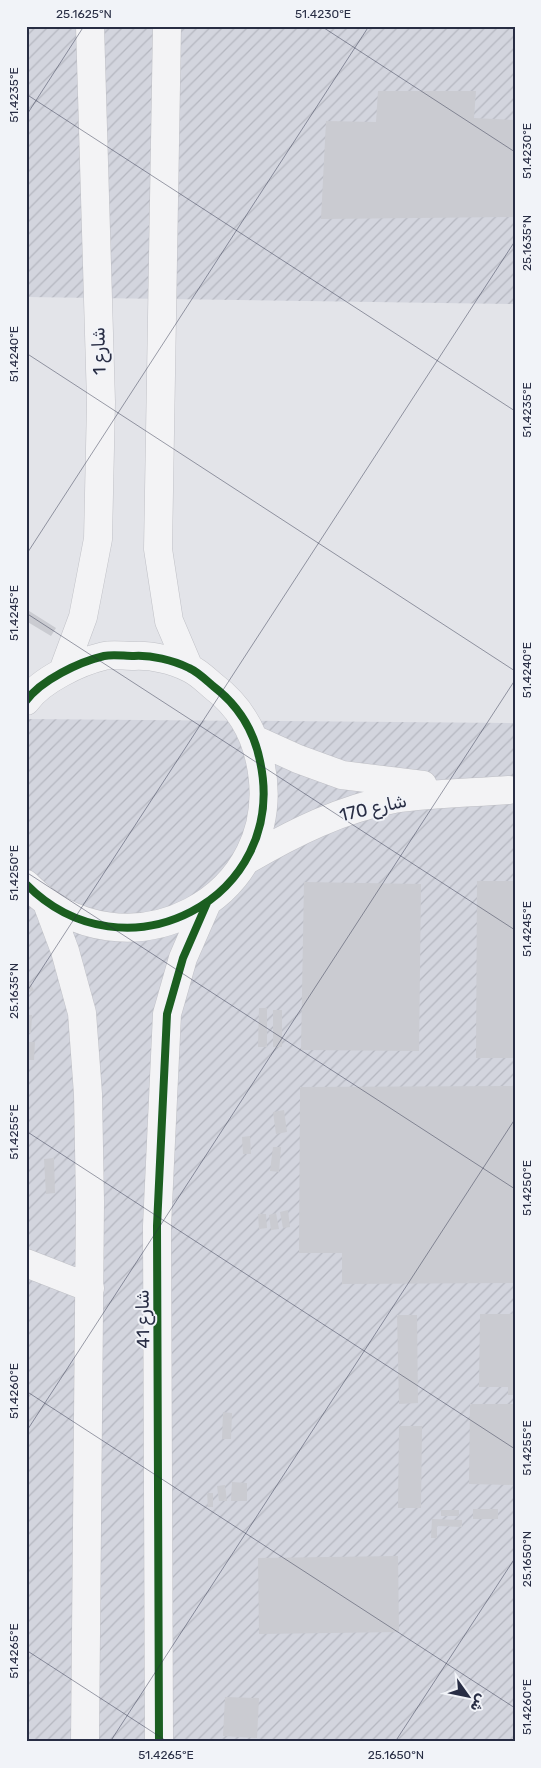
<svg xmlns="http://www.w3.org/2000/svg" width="541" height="1768" viewBox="0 0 541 1768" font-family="Rubik,'Noto Sans Arabic',sans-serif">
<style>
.industrial{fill:url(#industrial-furrows)}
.building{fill:#cacbd1}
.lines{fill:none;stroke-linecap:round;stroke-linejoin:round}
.minor-casing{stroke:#c0c1c7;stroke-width:29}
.minor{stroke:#f3f3f5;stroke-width:28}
.cycleway-casing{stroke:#f1f3f8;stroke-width:11}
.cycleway{stroke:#1b5e20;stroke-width:8}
.ticks{fill:none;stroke:#282d44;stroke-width:1;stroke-opacity:0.45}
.labels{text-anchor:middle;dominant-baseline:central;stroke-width:4;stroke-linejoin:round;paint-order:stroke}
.street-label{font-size:18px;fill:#282d44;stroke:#f1f3f8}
.neatline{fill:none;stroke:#282d44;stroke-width:2}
.ticks-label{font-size:12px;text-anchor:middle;fill:#282d44}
</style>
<defs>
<pattern id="industrial-furrows" width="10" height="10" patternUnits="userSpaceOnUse" patternTransform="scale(1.25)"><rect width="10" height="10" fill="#d3d5de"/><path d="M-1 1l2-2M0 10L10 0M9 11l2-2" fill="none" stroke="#b5b7c0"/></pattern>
</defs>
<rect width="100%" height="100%" fill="#e3e4e9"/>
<!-- industrial -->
<path class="industrial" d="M26,26H515V304L26,297Z
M26,719L515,723V1742H26Z"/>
<!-- building -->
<path class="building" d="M378,91H476L474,118L515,120L514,217L321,219L326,121L376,122Z
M26,609L56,628L51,636L26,621Z
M477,881H515V1058H476Z
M304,882L421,884L419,1051L301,1050Z
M26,976L34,990L26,994Z
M259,1008H267V1047H258Z
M273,1010H282V1047H273Z
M26,1015H32L31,1033H26Z
M26,1042H35L34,1060H26Z
M515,1086V1283L342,1284V1253H299L300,1087Z
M284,1110L287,1132L276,1134L273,1112Z
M250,1136L251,1154H243L242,1137Z
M273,1147H281L279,1172L270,1171Z
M54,1158L55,1193L46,1194L44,1159Z
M288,1210L290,1227L283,1228L280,1212Z
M276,1213L279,1229L271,1230L269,1215Z
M258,1214H266L267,1228L259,1229Z
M480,1314H515V1395H508V1387H479Z
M397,1315H417L418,1403L399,1404Z
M470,1404H515V1485L469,1484Z
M223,1412L232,1413L231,1439H222Z
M399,1426H422L421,1508H398Z
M232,1482L247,1483V1501H231Z
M225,1485L227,1501H219L217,1486Z
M207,1493H213V1507H208Z
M473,1509H498V1519H473Z
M441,1510H459V1516H441Z
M432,1519L462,1520V1527L437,1526V1538H431Z
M398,1556L399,1632L259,1634L258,1558Z
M225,1697L259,1698L257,1738L223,1736Z"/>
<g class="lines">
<!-- minor casing -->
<g class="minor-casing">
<path id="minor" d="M167,26L158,549L169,621L189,668
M63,671L83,617L98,539L101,402L90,26
M26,701C41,680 79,662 104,656C113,654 124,656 134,656C151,655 173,660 189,668C198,672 206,680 213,686C238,705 254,731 260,761C290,899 124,984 26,884
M256,740L298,759L342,775L423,785
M247,860C293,833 341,809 394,799C432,793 471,793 509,790
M47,903L65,951L82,1013L88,1094L90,1202L85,1742
M26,1263L90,1288
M159,1742L157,1226L167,1014L183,958L207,903"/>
</g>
<!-- minor -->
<use href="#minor" class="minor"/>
<!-- cycleway casing -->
<g class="cycleway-casing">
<path id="cycleway" d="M26,701C41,680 79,662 104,656C113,654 124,656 134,656C151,655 173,660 189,668C198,672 206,680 213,686C238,705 254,731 260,761C290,899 124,984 26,884
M159,1742L157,1226L167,1014L183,958L207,903"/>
</g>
<!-- cycleway -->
<use href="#cycleway" class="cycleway"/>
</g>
<!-- ticks -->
<path class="ticks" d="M321,26L515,152M26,94L515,411M26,116L84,26M26,353L515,671M26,555L369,26M26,613L515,930M26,872L515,1189M26,993L515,241M26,1131L515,1449M26,1391L515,1708M26,1432L515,680M26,1650L168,1742M110,1742L515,1119M395,1742L515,1558"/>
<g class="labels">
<!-- street labels -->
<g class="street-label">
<text transform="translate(99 351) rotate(-92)">شارع 1</text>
<text transform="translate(373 808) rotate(-13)">شارع 170</text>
<text transform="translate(143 1319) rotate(-91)">شارع 41</text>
</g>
</g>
<!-- border -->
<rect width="541" height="1768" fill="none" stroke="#f1f3f8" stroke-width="55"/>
<!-- north arrow -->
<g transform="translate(468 1696) rotate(123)" stroke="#f1f3f8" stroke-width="4" paint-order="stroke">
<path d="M0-4L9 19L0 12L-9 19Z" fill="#282d44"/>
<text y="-8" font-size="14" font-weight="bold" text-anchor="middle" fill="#282d44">ش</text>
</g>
<rect x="28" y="28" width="486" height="1712" class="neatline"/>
<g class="ticks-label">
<text x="84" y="18">25.1625°N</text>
<text x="323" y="18">51.4230°E</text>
<text transform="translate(14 95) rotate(-90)" y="4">51.4235°E</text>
<text transform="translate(527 151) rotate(-90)" y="4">51.4230°E</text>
<text transform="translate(527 243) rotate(-90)" y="4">25.1635°N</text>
<text transform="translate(14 354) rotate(-90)" y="4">51.4240°E</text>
<text transform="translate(527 410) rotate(-90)" y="4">51.4235°E</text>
<text transform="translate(14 613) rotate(-90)" y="4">51.4245°E</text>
<text transform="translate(527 670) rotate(-90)" y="4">51.4240°E</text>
<text transform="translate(14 873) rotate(-90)" y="4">51.4250°E</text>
<text transform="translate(527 929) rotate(-90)" y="4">51.4245°E</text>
<text transform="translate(14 991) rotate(-90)" y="4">25.1635°N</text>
<text transform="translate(14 1132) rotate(-90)" y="4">51.4255°E</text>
<text transform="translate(527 1188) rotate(-90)" y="4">51.4250°E</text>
<text transform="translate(14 1391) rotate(-90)" y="4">51.4260°E</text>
<text transform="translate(527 1448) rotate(-90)" y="4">51.4255°E</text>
<text transform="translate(527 1559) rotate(-90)" y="4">25.1650°N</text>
<text transform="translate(14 1651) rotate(-90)" y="4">51.4265°E</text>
<text transform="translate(527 1707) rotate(-90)" y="4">51.4260°E</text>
<text x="166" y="1759">51.4265°E</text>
<text x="396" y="1759">25.1650°N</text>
</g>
</svg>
